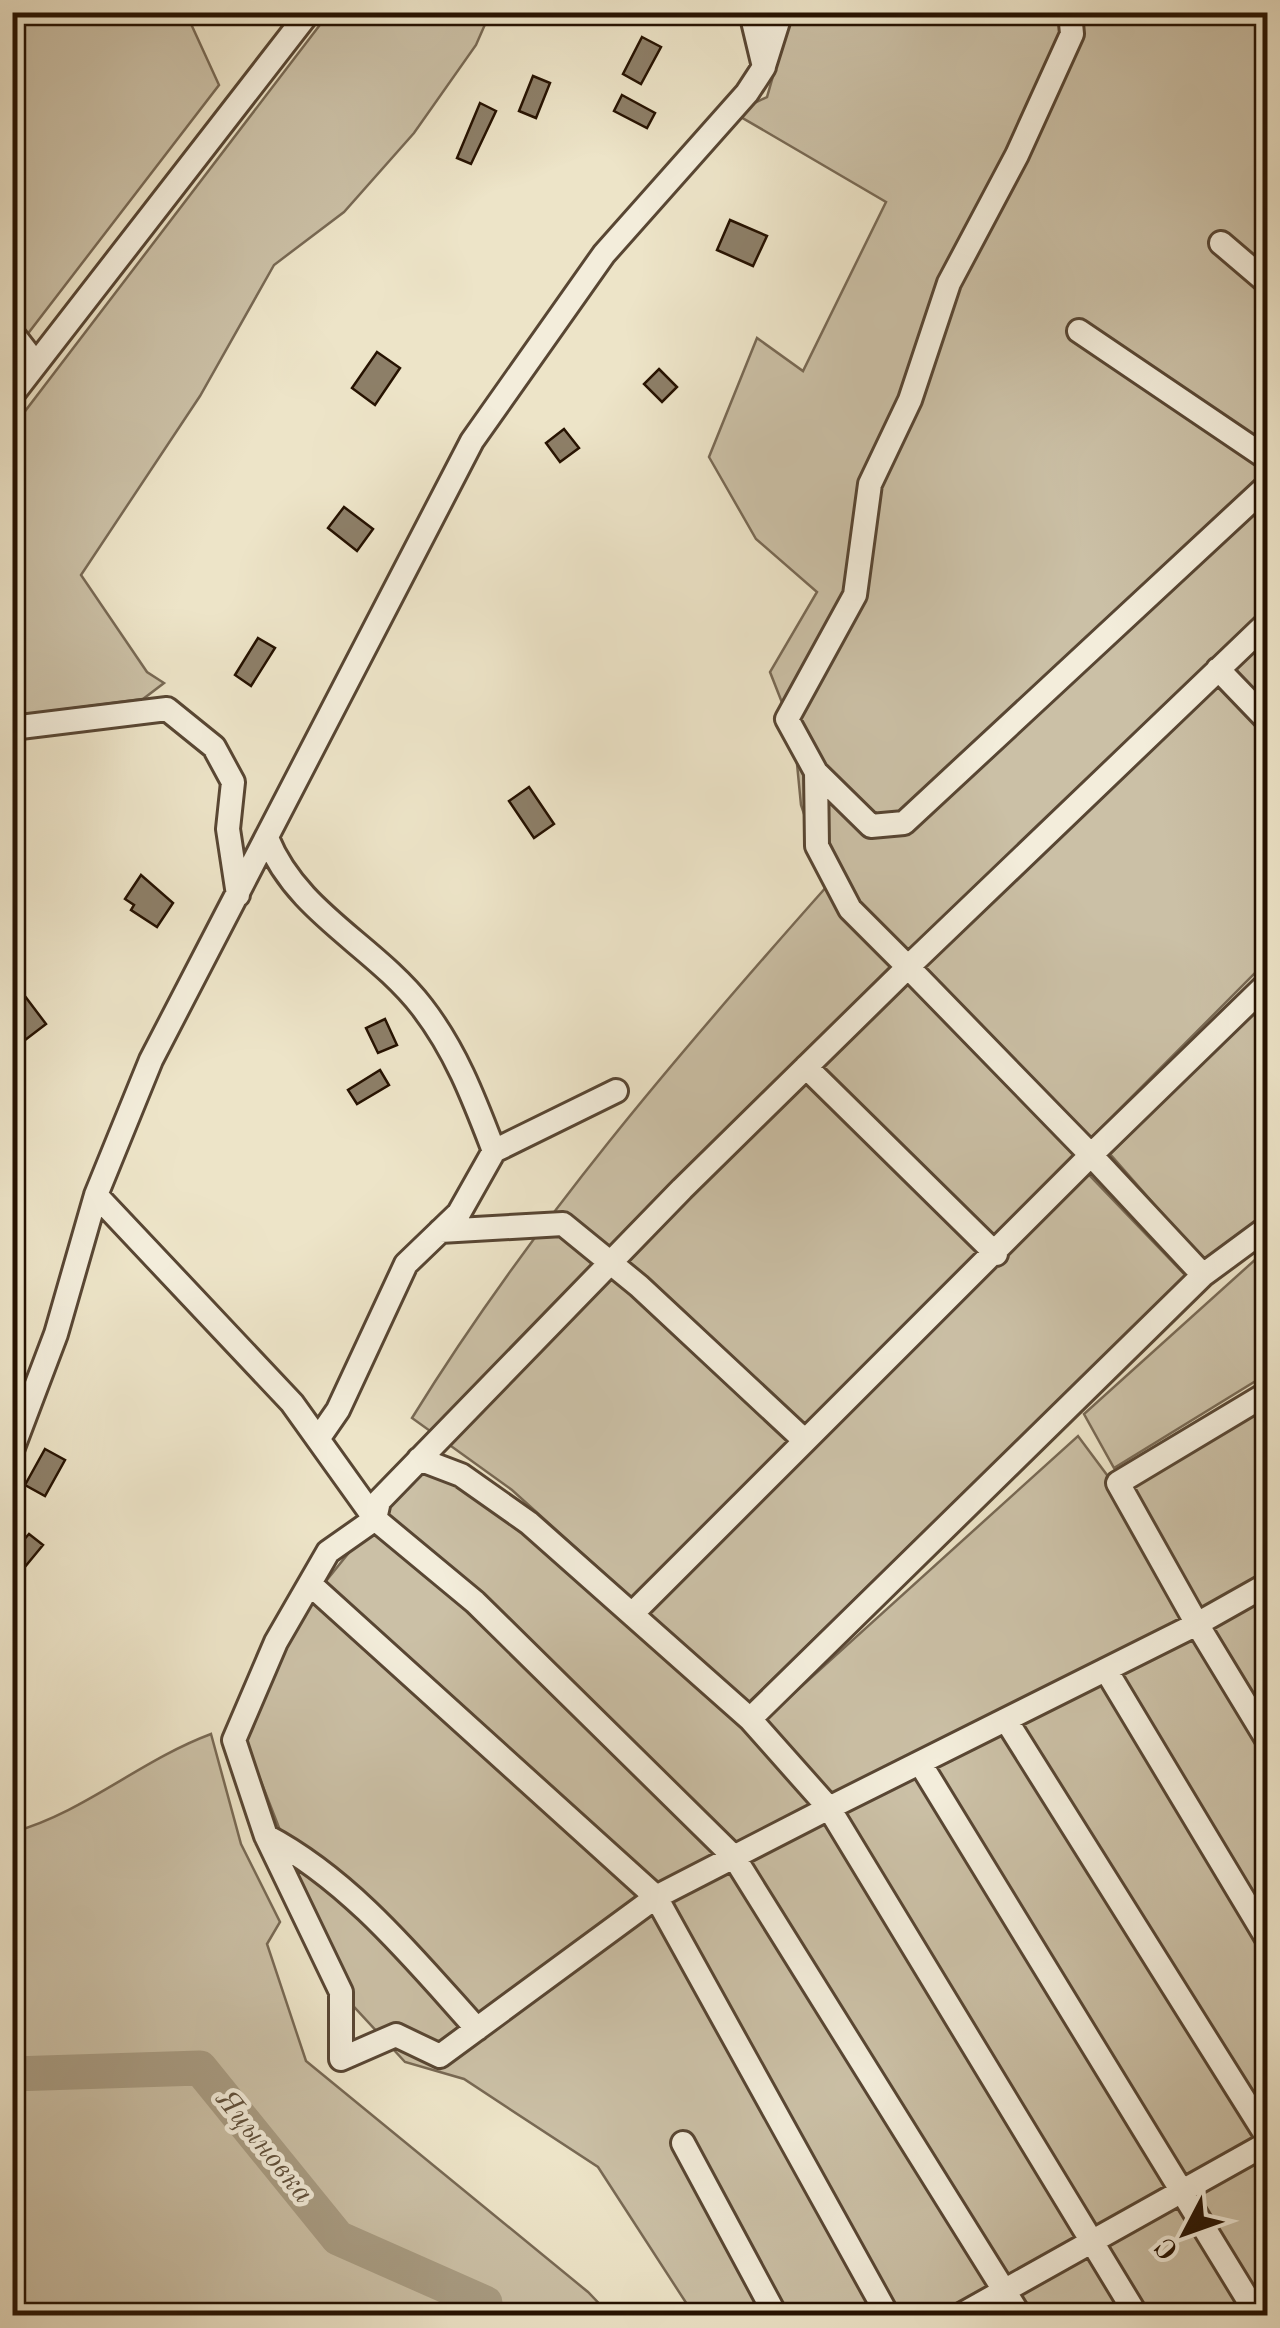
<svg xmlns="http://www.w3.org/2000/svg" width="1280" height="2328" viewBox="0 0 1280 2328" font-family="'Old Standard TT',serif">
<style>
.green{fill:#cbc0a6;stroke:#786954;stroke-width:2.5}
.lines{fill:none;stroke-linecap:round;stroke-linejoin:round}
.river{stroke:#a99d84;stroke-width:35}
.building{fill:#8d7f68;stroke:#261201;stroke-width:2.5}
.minor-casing{stroke:#584633;stroke-width:28}
.minor{stroke:#f3eddb;stroke-width:22}
.labels{text-anchor:middle;dominant-baseline:central;stroke-width:9;stroke-linejoin:round;paint-order:stroke}
.water-label{font-size:30px;font-style:italic;fill:#61513c;stroke:#f3eddb}
</style>
<rect width="100%" height="100%" fill="#ede4c8"/>
<filter id="stains"><feTurbulence type="fractalNoise" baseFrequency=".002" numOctaves="4"/><feColorMatrix values="0 0 0 0 .2 0 0 0 0 .09 0 0 0 0 .02 0 0 0 .5 -.17"/></filter>
<radialGradient id="worn" r=".72"><stop offset=".6" stop-color="#630" stop-opacity="0"/><stop offset="1" stop-color="#630" stop-opacity=".3"/></radialGradient>
<!-- green -->
<path class="green" d="M13,13H186L219,85L13,353Z
M329,13H490L476,45L414,133L344,212L274,265L200,396L81,575L147,672L164,683L143,699L13,716V427Z
M791,13H1267V961L1072,1157L1186,1276L748,1703L512,1490L412,1418C531,1225 678,1054 828,885L801,805L794,733L770,672L817,592L756,539L709,457L757,338L803,371L886,202L734,113L767,97Z
M1267,999V1220L1205,1262L1110,1154Z
M1267,1249V1374L1114,1468L1084,1414Z
M1263,1401L1268,1407L1267,2315H694L598,2167L464,2079L405,2062L345,1997L246,1743L301,1612L414,1472L445,1477L499,1505L750,1733L1078,1436L1116,1487Z
M211,1734L241,1844L280,1922L267,1944L306,2061L588,2292L610,2315H13V1832C83,1813 141,1760 211,1734Z"/>
<g class="lines">
<!-- river -->
<path class="river" d="M12,2074L200,2068L338,2238L485,2303L486,2316"/>
</g>
<!-- building -->
<path class="building" d="M642,37L661,47L641,84L623,74Z
M533,76L550,83L536,118L519,111Z
M622,95L655,113L647,128L614,111Z
M480,103L496,111L471,164L457,158Z
M730,220L767,236L753,266L717,250Z
M377,352L400,368L375,405L352,388Z
M659,369L677,387L662,402L644,384Z
M564,429L579,448L560,462L546,443Z
M344,507L373,529L357,551L328,528Z
M258,638L275,648L251,686L235,675Z
M529,787L554,824L534,838L509,801Z
M141,875L173,903L157,927L131,910L134,905L125,899Z
M12,979L46,1024L12,1050Z
M385,1019L397,1045L378,1053L366,1028Z
M380,1070L389,1085L357,1104L348,1090Z
M45,1449L65,1460L45,1496L25,1485Z
M29,1534L43,1545L24,1568L12,1553Z"/>
<g class="lines">
<!-- minor casing -->
<g class="minor-casing">
<path id="minor" d="M1070,12L1072,34L1017,155L949,283L910,400L870,484L855,595L787,719L816,772L817,846L850,909L908,967L1268,622
M764,66L781,12
M1221,243L1268,283
M1079,331L1268,459
M12,333L36,364
M12,395L309,12
M1218,669L1268,721
M12,728L167,709L214,747L233,782L228,829L238,895
M816,772L871,826L904,823L1268,485
M267,838C297,913 374,945 422,1007C456,1051 474,1099 494,1151L459,1213L406,1264L338,1410L318,1439
M1268,983L1091,1155L1203,1275L1268,1227
M806,1067L996,1254
M494,1151L616,1091
M96,1195L292,1403L375,1519L328,1552L276,1642L234,1740L266,1836L341,1992V2059L396,2035L440,2056L656,1897L310,1584
M440,1231L563,1224L639,1286L803,1439
M1203,1275L750,1719L829,1808L1197,1624L1118,1483L1268,1393
M12,1450L56,1334L96,1195L151,1060L472,441L604,254L747,93L764,67L752,17L747,12
M419,1459L461,1475L529,1523L750,1719
M1268,1584L1197,1624L1268,1741
M632,1614L1091,1155L908,967L682,1189L379,1501L375,1519L475,1602L734,1857L1020,2316
M1106,1670L1268,1940
M1006,1720L1268,2138
M920,1763L1258,2316
M266,1836C350,1880 414,1959 477,2029
M683,2143L776,2316
M888,2316L656,1897L829,1808L1137,2316
M959,2316L1268,2143"/>
</g>
<!-- minor -->
<use href="#minor" class="minor"/>
</g>
<g class="labels">
<!-- water labels -->
<g class="water-label">
<text transform="translate(264 2147) rotate(51)">Яцыновка</text>
</g>
</g>
<!-- margin -->
<rect width="1280" height="2328" fill="none" stroke="#ede4c8" stroke-width="50"/>
<rect x="15" y="15" width="1250" height="2298" fill="none" stroke="#261201" stroke-width="5"/>
<rect x="25" y="25" width="1230" height="2278" fill="none" stroke="#261201" stroke-width="2.5"/>
<!-- north arrow -->
<g transform="translate(1185 2233) rotate(229)" stroke="#f3eddb" stroke-width="8" paint-order="stroke">
<path d="M0-8L18 38L0 25L-18 38Z" fill="#261201"/>
<text y="-15" font-size="28" font-weight="bold" text-anchor="middle" fill="#261201">С</text>
</g>
<rect width="100%" height="100%" filter="url(#stains)"/>
<rect width="100%" height="100%" fill="url(#worn)"/>
</svg>
